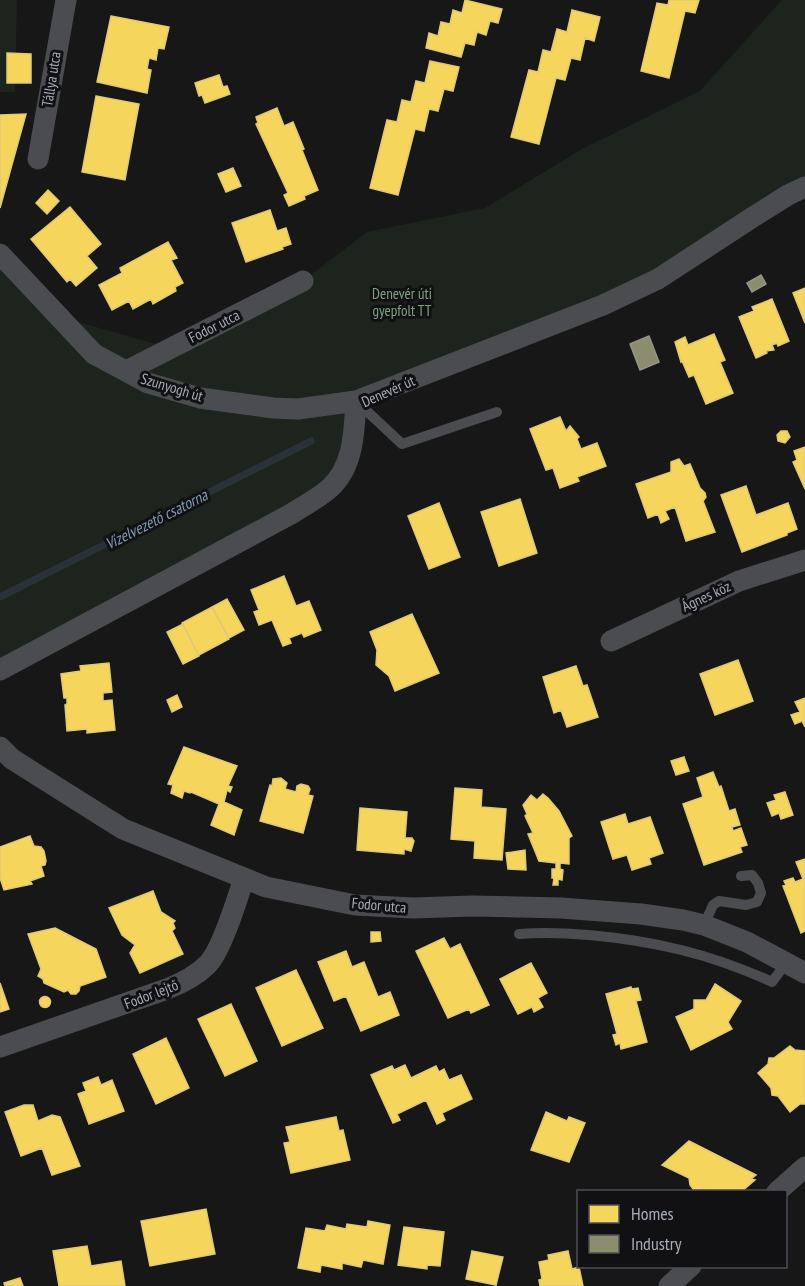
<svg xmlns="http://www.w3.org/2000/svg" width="805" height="1286" viewBox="0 0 805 1286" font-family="'PT Sans Narrow',sans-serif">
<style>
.green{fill:#1d241e}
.homes{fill:#f6d55c;stroke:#dfc978;stroke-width:1.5}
.industry{fill:#8c8c6e;stroke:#949684;stroke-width:1.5}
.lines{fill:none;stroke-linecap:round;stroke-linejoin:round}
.stream{stroke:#2a3239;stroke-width:7}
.lane{stroke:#4b4c50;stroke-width:10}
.street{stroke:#4b4c50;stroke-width:21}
.labels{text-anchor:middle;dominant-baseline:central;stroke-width:6;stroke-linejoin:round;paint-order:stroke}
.street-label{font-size:15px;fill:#a8adb8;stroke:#111113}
.park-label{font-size:15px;fill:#7fa381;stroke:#111113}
.water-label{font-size:16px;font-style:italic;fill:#7f9bb3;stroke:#111113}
</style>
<rect width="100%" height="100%" fill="#171717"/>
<!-- green -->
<path class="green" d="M0,0H17L15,92H0Z
M782,0H805V187L658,279L356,401L330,488L0,670V256L43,312L170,348L303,281L367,232L485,208L582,149L700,91Z"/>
<!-- homes -->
<path class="homes" d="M465,0L502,9L498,23L490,21L486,35L477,32L474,45L465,43L461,57L426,48L429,33L438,36L441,22L450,24L453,10L462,13Z
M669,0H699L695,13L685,11L669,78L641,71L657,3L668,5Z
M572,10L600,17L594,41L585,38L580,60L571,58L565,80L556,78L539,144L511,137L529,70L538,72L543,50L551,52L557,29L567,32Z
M111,16L169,27L164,49L158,48L156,60L149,58L147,69L151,70L147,93L97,82Z
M7,53L31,54V83H7Z
M430,61L459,67L453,91L444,89L438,111L429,109L424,131L415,129L398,195L370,188L387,120L397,122L402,100L411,102L416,81L425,83Z
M219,75L223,87L227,86L230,94L205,103L202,95L199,96L195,83Z
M96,96L139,104L125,180L82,172Z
M277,108L284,126L293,122L304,149L302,150L318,190L304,196L305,199L289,206L284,195L288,193L256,124L258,123L256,117Z
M26,114L0,208V115Z
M233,168L241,186L226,192L218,174Z
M48,190L59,201L47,214L36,203Z
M70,207L101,244L87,256L97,268L76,286L70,279L67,282L31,239Z
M270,210L277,231L286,228L291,244L282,247L283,249L246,262L232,223Z
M168,242L177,258L171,260L183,283L175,287L176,291L153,304L151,299L133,309L129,301L112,310L99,285L122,273L120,268Z
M805,288V323L793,293Z
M772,299L789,341L778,346L777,343L772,345L774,350L766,351L767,353L756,358L739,317L754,311L752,307Z
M714,334L725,360L720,362L733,393L706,404L694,375L689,377L682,361L681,362L675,342L685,337L688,345Z
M560,417L566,431L570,426L579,437L577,439L581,449L597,443L606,466L577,477L579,481L560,488L553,468L546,470L530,429Z
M781,431H787L790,437L785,443L778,441L777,435Z
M805,447V489L793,462L797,460L794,451Z
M679,459L684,466L690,464L700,488L705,493L706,497L703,501L715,532L686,541L675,507L665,511L669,519L661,523L658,514L648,518L636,484L671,472V462Z
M746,486L756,515L788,503L797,529L787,533V535L742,552L721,495Z
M520,499L537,553L499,566L481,512Z
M439,503L460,557L429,569L408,516Z
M284,576L296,606L309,601L321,630L304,637L302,633L289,638L291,643L283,646L272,620L259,625L254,612L259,610L251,590Z
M227,599L244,630L229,638L212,607Z
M212,607L229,639L199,655L182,623Z
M412,614L439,673L395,691L389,676L376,665L377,650L370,632Z
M183,624L199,656L183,664L167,632Z
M738,660L753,701L715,715L700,674Z
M109,663L112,692L103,693V701L112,700L115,730L87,733V729L67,731L65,705L67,704V698H64L61,674L81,671L80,666Z
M576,666L583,686L587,685L598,717L567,727L561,710L554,713L543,677Z
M177,695L182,707L172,712L167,700Z
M805,698V727L802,721L795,724L791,715L800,712L795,702Z
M184,747L237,766L228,786L232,787L230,792L227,790L224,802L242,810L234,835L211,825L219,804L191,792L190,793L184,791L182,798L171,793L173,785L168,784Z
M684,757L689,771L676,775L671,761Z
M713,772L719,787L721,786L729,811L735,809L740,825L732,827L733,831L741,828L747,845L740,847L742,852L704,865L683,804L703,797L697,778Z
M281,778L287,783L285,789L296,792L297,786L301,784L308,786L310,789L308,795L313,796L303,833L260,821L270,785L272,786L273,779Z
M455,788L482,790L481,807L506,809L502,860L474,858L475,841L451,839Z
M785,792L793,815L781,819L779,813L772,816L767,803L776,800L774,795Z
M543,794L548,798L559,811L572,836L569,838V864L560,863V869L563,870L562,880L558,879V885H553L554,878H552V869H556V863L539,861L528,834L533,833L525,816L527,814L523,805L531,795L537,800Z
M360,808L407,812L405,838H412L414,841L411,851L404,849V854L357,850Z
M625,814L628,824L650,817L663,853L649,858L651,864L632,870L627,855L613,859L601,822Z
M30,836L34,846L41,847L44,851L46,861L45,865L41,866L44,876L30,881L32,884L4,890L0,878V847Z
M525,850L526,870L508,869L506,853Z
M805,859V931L801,933L783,886L786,885L784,881L793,878L795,882L803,879L796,862Z
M153,891L161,912L175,921L173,923L175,928L172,931L183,954L140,973L130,953L135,945L122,935L109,908Z
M55,928L96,949L106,977L80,986L79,991L76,994H71L68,990L64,992L44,983L43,979L38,976L41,969L28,934Z
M371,932H380L381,941L371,942Z
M444,938L450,949L460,944L489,1005L471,1013L469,1009L448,1018L416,951Z
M346,951L352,967L364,962L378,997L390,992L399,1015L361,1031L346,996L334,1001L318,962Z
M531,963L547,993L538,998L543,1007L534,1012L532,1007L518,1014L500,979Z
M296,970L323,1028L282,1046L256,988Z
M0,983L9,1009L0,1012Z
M715,984L741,1001L728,1022L732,1029L691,1050L676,1017L694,1009V1000H706Z
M631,987L632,989L638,988L641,1000L636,1001L647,1042L621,1049L620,1043L616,1045L613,1035L617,1034L606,994Z
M39.5 1002a5.5 5.5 0 1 1 11 0a5.5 5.5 0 1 1-11 0Z
M231,1004L257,1061L225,1076L198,1019Z
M166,1038L189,1088L156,1104L133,1054Z
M790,1046L795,1050L805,1051V1104H800L790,1112L778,1096L772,1095L771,1088L758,1073L768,1064L769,1058H774Z
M405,1065L411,1078L436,1066L439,1072L444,1069L449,1080L461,1075L472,1099L442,1113L445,1120L437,1124L426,1100L397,1114L400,1120L393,1123L371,1075L392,1066L394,1070Z
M98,1077L101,1085L112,1080L124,1111L89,1124L78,1094L86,1091L83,1083Z
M24,1105H33L38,1121L52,1115L60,1117L80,1166L52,1175L42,1148L21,1156L5,1112Z
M546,1112L567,1121L569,1117L585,1123L569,1162L531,1150Z
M336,1117L339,1131L343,1130L350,1160L291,1173L284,1143L290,1142L286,1127Z
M689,1141L756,1175L751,1179L755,1180L741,1192H706L702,1189L698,1191L693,1189L690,1185L689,1178L662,1165Z
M206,1209L215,1254L150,1266L141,1221Z
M368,1221L390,1225L383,1264L363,1260L361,1267L342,1263V1269L321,1265L320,1272L298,1268L306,1228L325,1231L327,1225L346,1229L347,1224L367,1227Z
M404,1227L444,1232L440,1266L427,1265V1269L398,1265Z
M87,1246L91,1266L121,1261L125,1286H59L53,1251Z
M472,1251L503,1257L496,1285L466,1279Z
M568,1251L572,1269L579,1267L583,1286H540L539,1280L542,1279L539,1262L549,1260L548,1255Z
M20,1278L23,1286H5L4,1283Z"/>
<!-- industry -->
<path class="industry" d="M761,275L766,284L752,292L747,283Z
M649,336L659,362L640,370L630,344Z"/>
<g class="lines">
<!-- stream -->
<path class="stream" d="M0,597L311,441"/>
<!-- lane -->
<path class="lane" d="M356,401L402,444L497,412
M704,925L713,905L719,901L746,905L757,902L761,893L758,883L752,875L741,876
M519,934C542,932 566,933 589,935C655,941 711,954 772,982L787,962"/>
<!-- street -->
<path class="street" d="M38,159L66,0
M0,254L94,354L148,383L200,398L273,408L298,409L356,401L603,305L658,279L753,217L788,195L805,187
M126,371L303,281
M611,641L739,581L805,560
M0,670L291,514C303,506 319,498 330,488C354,466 354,432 356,401
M0,747L12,759L123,829L266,887L355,905L413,908L472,906L561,908L641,914L683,920L704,925L747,942L805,973
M0,1047L167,989C182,983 196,976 207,965C221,952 238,897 244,878
M777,1192L805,1167
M669,1286L691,1266"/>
</g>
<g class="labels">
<!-- street labels -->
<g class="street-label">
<text transform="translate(51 79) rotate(-81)">Tállya utca</text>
<text transform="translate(214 326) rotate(-27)">Fodor utca</text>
<text transform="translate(172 387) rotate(17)">Szunyogh út</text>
<text transform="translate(388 391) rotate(-24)">Denevér út</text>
<text transform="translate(706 596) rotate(-25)">Ágnes köz</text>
<text transform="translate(379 905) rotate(5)">Fodor utca</text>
<text transform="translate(151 994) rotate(-21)">Fodor lejtő</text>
</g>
<!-- park labels -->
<g class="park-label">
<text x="402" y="293">Denevér úti<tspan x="402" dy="17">gyepfolt TT</tspan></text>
</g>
<!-- water labels -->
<g class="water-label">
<text transform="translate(156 519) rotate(-27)">Vízelvezető csatorna</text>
</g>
</g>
<!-- legend -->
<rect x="577" y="1190" width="210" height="78" fill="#111113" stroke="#4d4f55" stroke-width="1.5"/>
<rect x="589" y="1205" width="30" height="18" fill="#f6d55c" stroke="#4d4f55" stroke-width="1.5"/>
<text x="631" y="1220" font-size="18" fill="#a8adb8">Homes</text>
<rect x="589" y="1235" width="30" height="18" fill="#8c8c6e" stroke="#4d4f55" stroke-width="1.5"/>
<text x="631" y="1250" font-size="18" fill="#a8adb8">Industry</text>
</svg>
